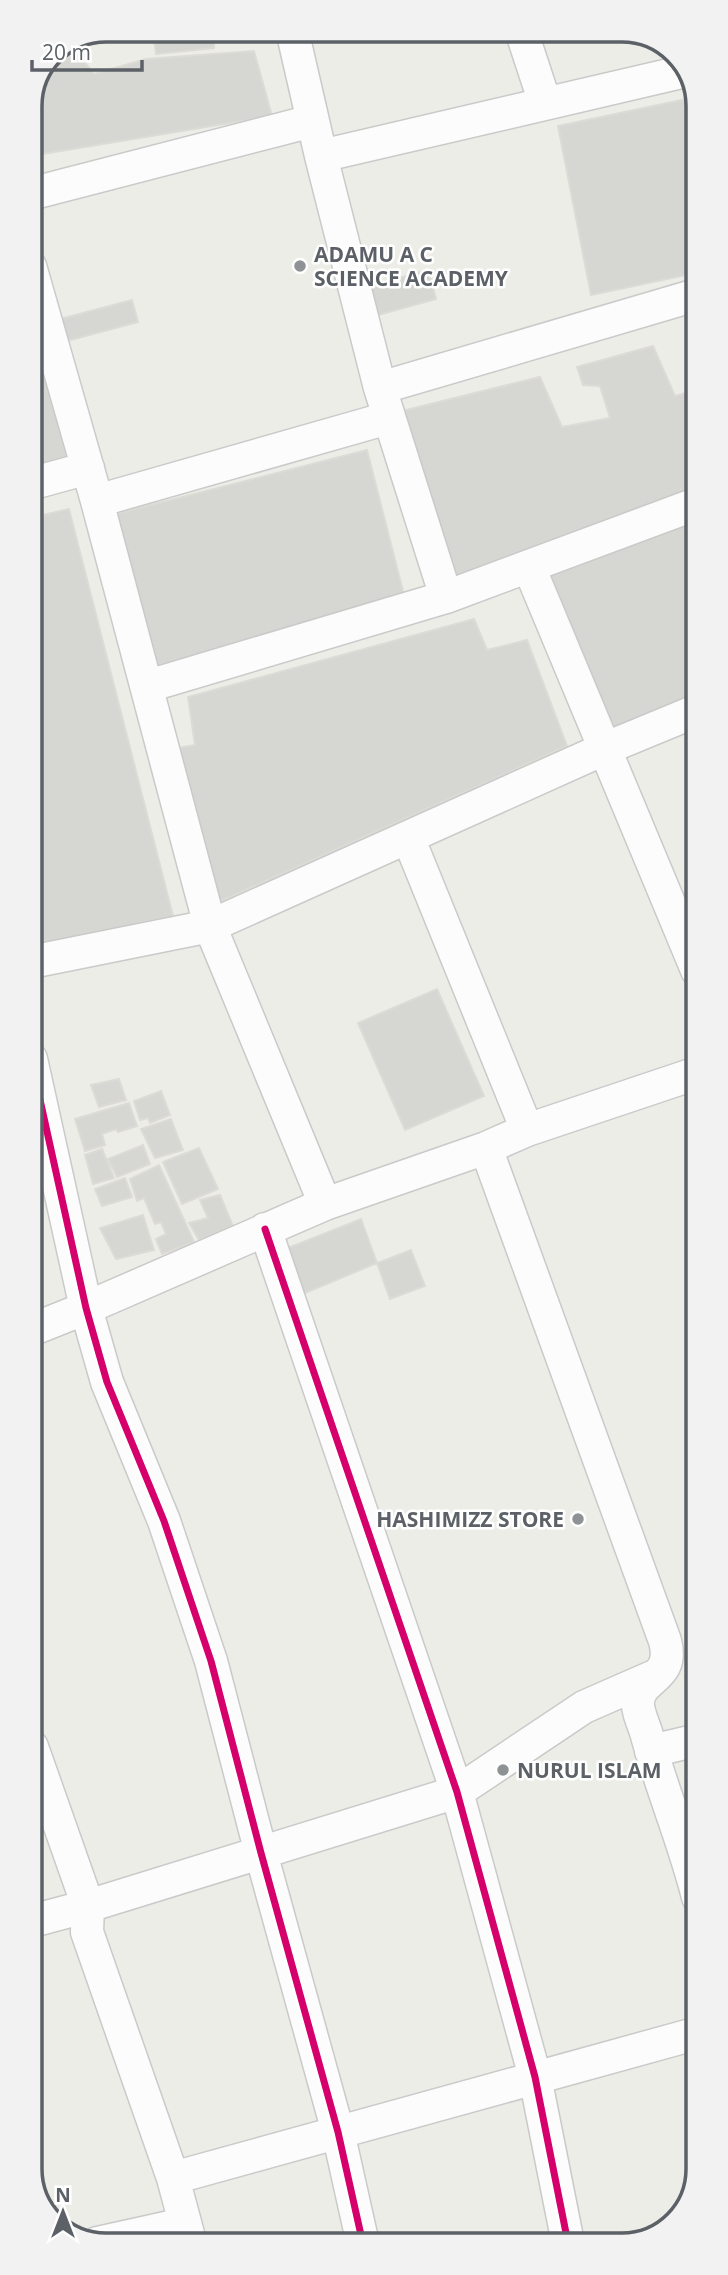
<svg xmlns="http://www.w3.org/2000/svg" width="728" height="2275" viewBox="0 0 728 2275" font-family="'Open Sans',sans-serif">
<style>
.building{fill:#d6d6d3;stroke:#dddbd6;stroke-width:2}
.lines{fill:none;stroke-linecap:round;stroke-linejoin:round}
.street-casing{stroke:#c9cac9;stroke-width:35}
.street{stroke:#fcfcfc;stroke-width:32}
.cycleway-casing{stroke:#fff;stroke-width:11}
.cycleway{stroke:#d6006c;stroke-width:7}
.poi-dot{fill:#8f9294;stroke:#fff;stroke-width:2.5}
.labels{text-anchor:middle;dominant-baseline:central;stroke-width:5;stroke-linejoin:round;paint-order:stroke}
.poi-label{font-size:21px;font-weight:bold;fill:#5c6167;stroke:#fff;text-anchor:start}
.rim{fill:none;stroke:#5c6167;stroke-width:3.5}
</style>
<rect width="100%" height="100%" fill="#edede8"/>
<!-- building -->
<path class="building" d="M153,30H214V48L156,54Z
M254,51L272,116L30,156V102L38,85L46,83L45,67L48,61L79,55L94,74L146,59Z
M696,97V225L693,226L696,243V273L591,295L558,126Z
M428,270L436,299L367,318L359,289Z
M132,300L138,322L63,342L57,320Z
M30,336L78,461L30,475Z
M653,346L675,396L696,390V491L455,579L402,411L540,377L562,427L610,418L600,386L583,385L577,367Z
M367,450L405,599L155,666L115,514Z
M69,509L173,916L31,946L30,518Z
M696,517V705L616,739L541,572Z
M474,619L487,650L527,640L567,746L214,904L171,749L195,745L188,697Z
M437,989L484,1096L405,1130L358,1023Z
M119,1079L126,1100L99,1107L91,1085Z
M161,1091L170,1115L150,1123L148,1118L140,1120L134,1101Z
M129,1103L137,1126L118,1132L116,1129L102,1134L105,1145L85,1151L75,1119Z
M171,1119L183,1150L155,1158L141,1129Z
M143,1145L150,1164L117,1177L108,1159Z
M199,1148L218,1189L182,1204L163,1162Z
M102,1149L114,1178L93,1184L85,1155Z
M159,1165L194,1242L162,1254L156,1239L166,1234L161,1222L155,1224L144,1198L137,1201L130,1179Z
M125,1178L132,1197L102,1206L95,1189Z
M220,1195L233,1226L199,1240L189,1223L208,1218L200,1200Z
M143,1215L154,1250L116,1259L100,1228Z
M361,1219L377,1263L298,1296L280,1251Z
M411,1250L425,1286L390,1299L377,1263Z"/>
<g class="lines">
<!-- street casing -->
<g class="street-casing">
<path id="street" d="M292,30L321,156L380,388L446,597
M521,30L545,103
M321,156L686,71
M30,194L312,121
M30,266L97,501L210,926L325,1204
M380,388L696,295
M30,484L88,468
M97,501L388,418
M529,567L697,970
M148,686L446,597L696,504
M408,837L527,1130
M31,962L210,926L604,749L696,711
M31,1059L86,1308L107,1382L164,1521L211,1661L261,1853L338,2132L363,2244
M486,1148L665,1641C675,1679 641,1676 638,1701C637,1710 643,1723 646,1732C661,1788 684,1841 698,1897
M265,1229L457,1792L535,2077L568,2243
M31,1330L86,1308L325,1204L486,1148L527,1130L697,1073
M32,1747L88,1906L87,1932L173,2178L191,2245
M651,1751L698,1740
M32,1921L88,1906L457,1792L584,1707L657,1675
M173,2178L698,2033
M97,2243L183,2224"/>
</g>
<!-- street -->
<use href="#street" class="street"/>
<!-- cycleway casing -->
<g class="cycleway-casing">
<path id="cycleway" d="M31,1059L86,1308L107,1382L164,1521L211,1661L261,1853L338,2132L363,2244
M265,1229L457,1792L535,2077L568,2243"/>
</g>
<!-- cycleway -->
<use href="#cycleway" class="cycleway"/>
</g>
<!-- markers -->
<g class="poi-dot">
<circle cx="300" cy="266" r="7"/>
<circle cx="578" cy="1519" r="7"/>
<circle cx="503" cy="1770" r="7"/>
</g>
<g class="labels">
<!-- poi labels -->
<g class="poi-label">
<text x="314" y="254">ADAMU A C<tspan x="314" dy="24">SCIENCE ACADEMY</tspan></text>
<text x="564" y="1519" text-anchor="end">HASHIMIZZ STORE</text>
<text x="517" y="1770">NURUL ISLAM</text>
</g>
</g>
<!-- crop -->
<path d="M0 0H728V2275H0ZM106 42H622A64 64 0 0 1 686 106V2169A64 64 0 0 1 622 2233H106A64 64 0 0 1 42 2169V106A64 64 0 0 1 106 42Z" fill="#f2f2f3" fill-rule="evenodd"/>
<path class="rim" d="M106 42H622A64 64 0 0 1 686 106V2169A64 64 0 0 1 622 2233H106A64 64 0 0 1 42 2169V106A64 64 0 0 1 106 42Z"/>
<!-- north arrow -->
<g transform="translate(63 2212)" stroke="#ffffff" stroke-width="5" paint-order="stroke">
<path d="M0-5L12 26L0 18L-12 26Z" fill="#5c6167"/>
<text y="-10" font-size="19" font-weight="bold" text-anchor="middle" fill="#5c6167">N</text>
</g>
<!-- scale -->
<path d="M32 60v10h110v-10" fill="none" stroke="#5c6167" stroke-width="3.5"/>
<text x="42" y="60" font-size="21" fill="#5c6167" stroke="#ffffff" stroke-width="5" paint-order="stroke">20 m</text>
</svg>
